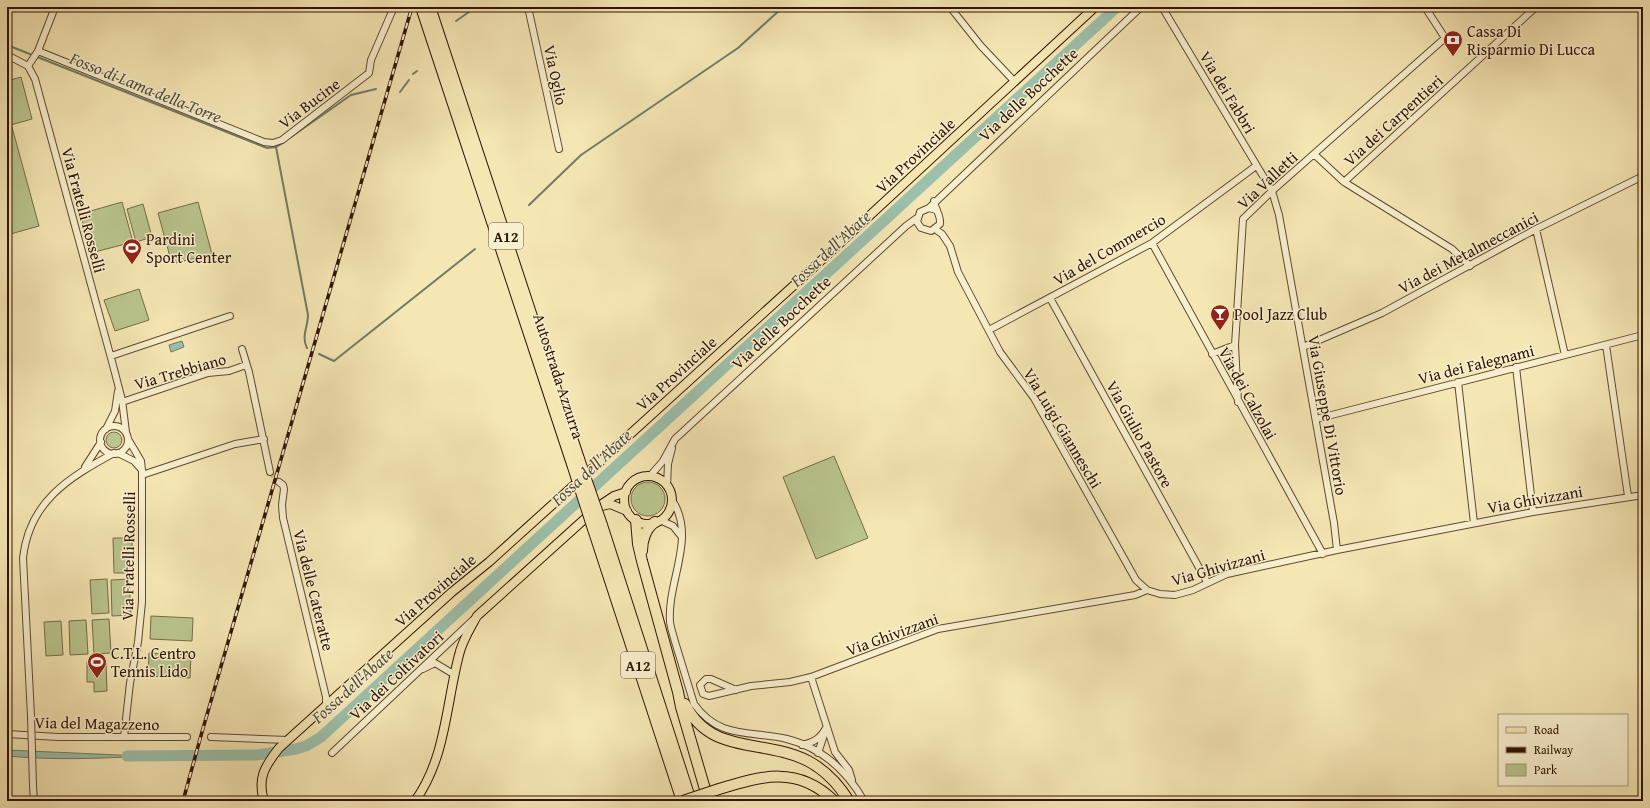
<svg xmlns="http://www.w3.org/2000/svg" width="1650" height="808" viewBox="0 0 1650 808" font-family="'Gentium Book Plus',serif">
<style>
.green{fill:#bac58e;stroke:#756c48}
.water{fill:#9cc0ab;stroke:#717b67}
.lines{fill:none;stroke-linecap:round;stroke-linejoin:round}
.stream{stroke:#717b67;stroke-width:2}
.river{stroke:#9cc0ab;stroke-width:11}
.minor-tunnel{stroke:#d7c799;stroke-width:6;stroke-dasharray:6 3;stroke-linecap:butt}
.minor-casing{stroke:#61482e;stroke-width:8}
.major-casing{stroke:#301302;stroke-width:10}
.highway-casing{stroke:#301302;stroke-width:12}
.minor{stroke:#f8efce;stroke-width:6}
.major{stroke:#f5e7b4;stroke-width:8}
.highway{stroke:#f5e7b4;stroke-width:10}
.rail-casing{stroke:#301302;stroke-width:3.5}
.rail{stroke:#f8efce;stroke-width:2;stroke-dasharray:6;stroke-linecap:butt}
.minor-bridge-casing{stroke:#61482e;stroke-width:8;stroke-linecap:butt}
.highway-bridge-casing{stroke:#301302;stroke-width:12;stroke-linecap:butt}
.minor-bridge{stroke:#f8efce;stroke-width:6}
.highway-bridge{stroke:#f5e7b4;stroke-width:10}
.labels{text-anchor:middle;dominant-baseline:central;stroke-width:3;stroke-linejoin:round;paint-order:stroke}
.shield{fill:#f8efce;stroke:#6c553f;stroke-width:1}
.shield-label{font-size:15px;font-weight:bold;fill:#301302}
.poi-label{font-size:16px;fill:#301302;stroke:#f8efce;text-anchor:start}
.street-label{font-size:16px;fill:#301302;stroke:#f8efce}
.water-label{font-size:17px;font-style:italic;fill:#56503d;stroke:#f8efce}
</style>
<rect width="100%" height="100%" fill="#f5e7b4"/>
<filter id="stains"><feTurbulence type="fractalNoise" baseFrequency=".005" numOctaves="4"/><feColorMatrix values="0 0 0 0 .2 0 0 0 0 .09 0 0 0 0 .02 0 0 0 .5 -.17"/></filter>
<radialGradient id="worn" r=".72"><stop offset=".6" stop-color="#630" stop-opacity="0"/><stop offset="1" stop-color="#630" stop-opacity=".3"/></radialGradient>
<!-- green -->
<path class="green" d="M21,77L32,119L7,126V81Z
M12,127L39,226L7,235V128Z
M122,202L133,242L91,253L80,214Z
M198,202L212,254L172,264L158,213Z
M143,204L152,237L136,242L127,209Z
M139,289L149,320L115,331L104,300Z
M106 440a8 8 0 1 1 16 0a8 8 0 1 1-16 0Z
M834,456L868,538L816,559L783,477Z
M631 499a17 17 0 1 1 34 0a17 17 0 1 1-34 0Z
M113,538H132L133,573H114Z
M107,579L109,613L92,614L90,580Z
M129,579L131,615L112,616L111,580Z
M151,616L193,618L192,641L150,639Z
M109,619L111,653L94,654L92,620Z
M86,620L88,654L70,655L69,621Z
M61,621L63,655L46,656L44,622Z
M149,653L191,655L190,678L148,676Z
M87,662H106L107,691L94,692V682H87Z"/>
<!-- water -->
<path class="water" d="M182,341L184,347L171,352L169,345Z
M7,750L141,756C97,759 51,760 7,756Z"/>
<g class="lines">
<!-- stream -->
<path class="stream" d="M456,21L476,7
M7,45L267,148L276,147L283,143
M413,74L417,71
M400,92L409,80
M291,137L351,95L376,89
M276,147L308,315C308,327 301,336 307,348
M529,205L581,155L738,48L783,7
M319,354L334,361L475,249"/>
<!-- river -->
<path class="river" d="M127,756L257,755L296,749L306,746L321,737L1117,7"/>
<!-- minor-tunnel -->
<path class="minor-tunnel" d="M270,472L279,482"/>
<!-- minor casing -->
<g class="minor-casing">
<path id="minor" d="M528,7L559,149
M950,7L981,46L1015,82
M1162,7L1272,191L1279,215L1334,523L1337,550
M38,51L264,142L273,143L282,140L369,73L371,60L394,7
M7,55L28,66L35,79L114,369L122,400L126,432
M28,66L38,51L55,7
M1314,154L1344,182
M934,201C935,209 941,215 940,224L931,231L921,228L917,222L920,212L929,208L936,210
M929,208L1141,7
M935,229L942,234L950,246L958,272L1000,352L1034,398L1136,580L1147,590
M1536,229L1565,355
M1152,243L1323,554
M1470,266L1452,249L1344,182L1536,7
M1050,298L1207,582
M989,330L1152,243L1256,166
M1606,345L1628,496
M1303,347L1382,313L1536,229L1643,176
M242,349L249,372L270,472
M1212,354L1235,345
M111,356L230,316
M1516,367L1533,512
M1458,382L1474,523
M122,400L125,401L208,373L229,371L246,365
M1238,402L1235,345L1243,219L1272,191L1445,38L1425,7
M1316,419L1643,335
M100 440a14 14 0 1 1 28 0a14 14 0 1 1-28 0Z
M106,429L115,411L118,391
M118,453L134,461L142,470
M85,467L101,442
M142,475L235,444L264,439
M650,476L663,461L675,439L906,226L917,218
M279,482L283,485L284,489L282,505L283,518L326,697V706
M667,486L668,464L672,448
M672,500C697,537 667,581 670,622C671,629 674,638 676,645C682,665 688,684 694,704C720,740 750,730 787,739C822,748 847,771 864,801
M660,520L673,526L681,536
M423,669L435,663L455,675
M811,677L835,752L849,770L852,780
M736,690L711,679H706L700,685L703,694L709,696L751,686L790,682L811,677L938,629L1135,595L1147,590L1160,594L1175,595L1193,590L1227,574L1337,550L1533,512L1643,495
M31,716L23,558C29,502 68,478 114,453
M7,734L58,737H187
M124,737L130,683L138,642L142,602V470L141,461L128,439
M211,737L288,740
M802,745C814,742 820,739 826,728
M332,753L473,620
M818,753L824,735
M33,786L34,801"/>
</g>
<!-- major casing -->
<g class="major-casing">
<path id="major" d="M624 500a24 24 0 1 1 48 0a24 24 0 1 1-48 0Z
M602,506L610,504L627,511
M264,801C257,778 265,766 279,748L452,592L489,562L572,487L813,268L1095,7
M415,801C446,758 446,704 459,655C462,641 470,629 477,616L599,506L614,496L626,492"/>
</g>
<!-- highway casing -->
<g class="highway-casing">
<path id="highway" d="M421,7L572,464
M430,7L579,459
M636,520L638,544L642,561L678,692L681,707L707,796L710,801
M602,525L691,801
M593,529L682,801
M642,551C642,540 646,528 655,522
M685,704C711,756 763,738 808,761C825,770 839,785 849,801
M719,789C761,776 798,765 834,801"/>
</g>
<!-- minor -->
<use href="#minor" class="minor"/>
<!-- major -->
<use href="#major" class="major"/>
<!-- highway -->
<use href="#highway" class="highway"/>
<!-- rail casing -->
<g class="rail-casing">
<path id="rail" d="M183,801L202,732L412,7"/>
</g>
<!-- rail -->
<use href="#rail" class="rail"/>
<!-- minor-bridge casing -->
<g class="minor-bridge-casing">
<path id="minor-bridge" d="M31,716L33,786"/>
</g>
<!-- highway-bridge casing -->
<g class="highway-bridge-casing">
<path id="highway-bridge" d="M579,459L602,525
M572,464L593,529
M683,801L719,789"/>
</g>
<!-- minor-bridge -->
<use href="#minor-bridge" class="minor-bridge"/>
<!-- highway-bridge -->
<use href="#highway-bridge" class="highway-bridge"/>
</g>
<!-- icons -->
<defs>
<g id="bank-pin" transform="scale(1)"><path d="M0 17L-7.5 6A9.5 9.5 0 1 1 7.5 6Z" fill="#8f2418" stroke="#f8efce"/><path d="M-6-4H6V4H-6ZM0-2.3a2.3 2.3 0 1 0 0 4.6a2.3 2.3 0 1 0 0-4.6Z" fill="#fff"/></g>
<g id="stadium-pin" transform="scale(1)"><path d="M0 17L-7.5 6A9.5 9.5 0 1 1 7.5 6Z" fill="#8f2418" stroke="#f8efce"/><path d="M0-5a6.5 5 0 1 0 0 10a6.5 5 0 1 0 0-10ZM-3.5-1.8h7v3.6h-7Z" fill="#fff"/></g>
<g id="bar-pin" transform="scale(1)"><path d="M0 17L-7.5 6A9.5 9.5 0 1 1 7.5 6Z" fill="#8f2418" stroke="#f8efce"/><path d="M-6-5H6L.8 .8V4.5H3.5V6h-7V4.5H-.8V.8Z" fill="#fff"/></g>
</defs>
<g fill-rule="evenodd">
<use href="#bank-pin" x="1453" y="40"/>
<use href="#stadium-pin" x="132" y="248"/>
<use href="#bar-pin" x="1220" y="314"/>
<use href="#stadium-pin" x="97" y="662"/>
</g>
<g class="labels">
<!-- shield labels -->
<g class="shield">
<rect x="489" y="223" width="34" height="26" rx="3"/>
<rect x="621" y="652" width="34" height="26" rx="3"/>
</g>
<g class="shield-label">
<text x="506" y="236">A12</text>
<text x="638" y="665">A12</text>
</g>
<!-- poi labels -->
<g class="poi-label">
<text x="1467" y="31">Cassa Di<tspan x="1467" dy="18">Risparmio Di Lucca</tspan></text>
<text x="146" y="239">Pardini<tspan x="146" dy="18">Sport Center</tspan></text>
<text x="1234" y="314">Pool Jazz Club</text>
<text x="111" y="653">C.T.L. Centro<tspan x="111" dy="18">Tennis Lido</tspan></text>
</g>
<!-- street labels -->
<g class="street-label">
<text transform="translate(556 75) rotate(78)">Via Oglio</text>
<text transform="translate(1228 92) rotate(59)">Via dei Fabbri</text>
<text transform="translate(1028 94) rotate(-43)">Via delle Bocchette</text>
<text transform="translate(309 103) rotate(-37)">Via Bucine</text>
<text transform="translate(1393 120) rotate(-42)">Via dei Carpentieri</text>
<text transform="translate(915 155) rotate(-43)">Via Provinciale</text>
<text transform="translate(1267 180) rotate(-43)">Via Valletti</text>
<text transform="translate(84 210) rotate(75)">Via Fratelli Rosselli</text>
<text transform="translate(1109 249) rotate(-30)">Via del Commercio</text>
<text transform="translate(1468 252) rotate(-28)">Via dei Metalmeccanici</text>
<text transform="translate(781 322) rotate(-43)">Via delle Bocchette</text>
<text transform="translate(1476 364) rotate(-14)">Via dei Falegnami</text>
<text transform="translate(180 371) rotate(-16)">Via Trebbiano</text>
<text transform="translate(676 373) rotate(-42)">Via Provinciale</text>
<text transform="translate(559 376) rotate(72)">Autostrada Azzurra</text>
<text transform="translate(1248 393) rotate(61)">Via dei Calzolai</text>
<text transform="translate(1328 415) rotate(80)">Via Giuseppe Di Vittorio</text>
<text transform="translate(1063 428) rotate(59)">Via Luigi Gianneschi</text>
<text transform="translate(1140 434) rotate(61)">Via Giulio Pastore</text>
<text transform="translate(1535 499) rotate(-10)">Via Ghivizzani</text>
<text transform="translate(128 556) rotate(-89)">Via Fratelli Rosselli</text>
<text transform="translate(1218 567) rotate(-16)">Via Ghivizzani</text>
<text transform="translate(314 590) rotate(76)">Via delle Cateratte</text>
<text transform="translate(435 590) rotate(-41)">Via Provinciale</text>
<text transform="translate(892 634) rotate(-20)">Via Ghivizzani</text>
<text transform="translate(396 675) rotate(-43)">Via dei Coltivatori</text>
<text transform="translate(97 723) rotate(1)">Via del Magazzeno</text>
</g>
<!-- water labels -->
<g class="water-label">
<text transform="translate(146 87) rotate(22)">Fosso di Lama della Torre</text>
<text transform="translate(830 248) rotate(-43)">Fossa dell'Abate</text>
<text transform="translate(591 467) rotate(-43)">Fossa dell'Abate</text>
<text transform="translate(352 685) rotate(-42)">Fossa dell'Abate</text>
</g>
</g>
<!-- margin -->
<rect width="1650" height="808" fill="none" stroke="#f5e7b4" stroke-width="24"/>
<rect x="8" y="8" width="1634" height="792" fill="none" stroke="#301302" stroke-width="2"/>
<rect x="12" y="12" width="1626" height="784" fill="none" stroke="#301302"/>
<!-- legend -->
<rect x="1498" y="714" width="130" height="72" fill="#f8efce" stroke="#a8977c"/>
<rect x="1506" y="727" width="20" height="6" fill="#f5e7b4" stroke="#a8977c"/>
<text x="1534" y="734" font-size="12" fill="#301302">Road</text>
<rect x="1506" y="747" width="20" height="6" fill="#301302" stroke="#a8977c"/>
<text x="1534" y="754" font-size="12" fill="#301302">Railway</text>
<rect x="1506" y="764" width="20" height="12" fill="#bac58e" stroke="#a8977c"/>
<text x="1534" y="774" font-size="12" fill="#301302">Park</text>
<rect width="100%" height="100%" filter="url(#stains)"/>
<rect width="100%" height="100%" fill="url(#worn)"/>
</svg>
